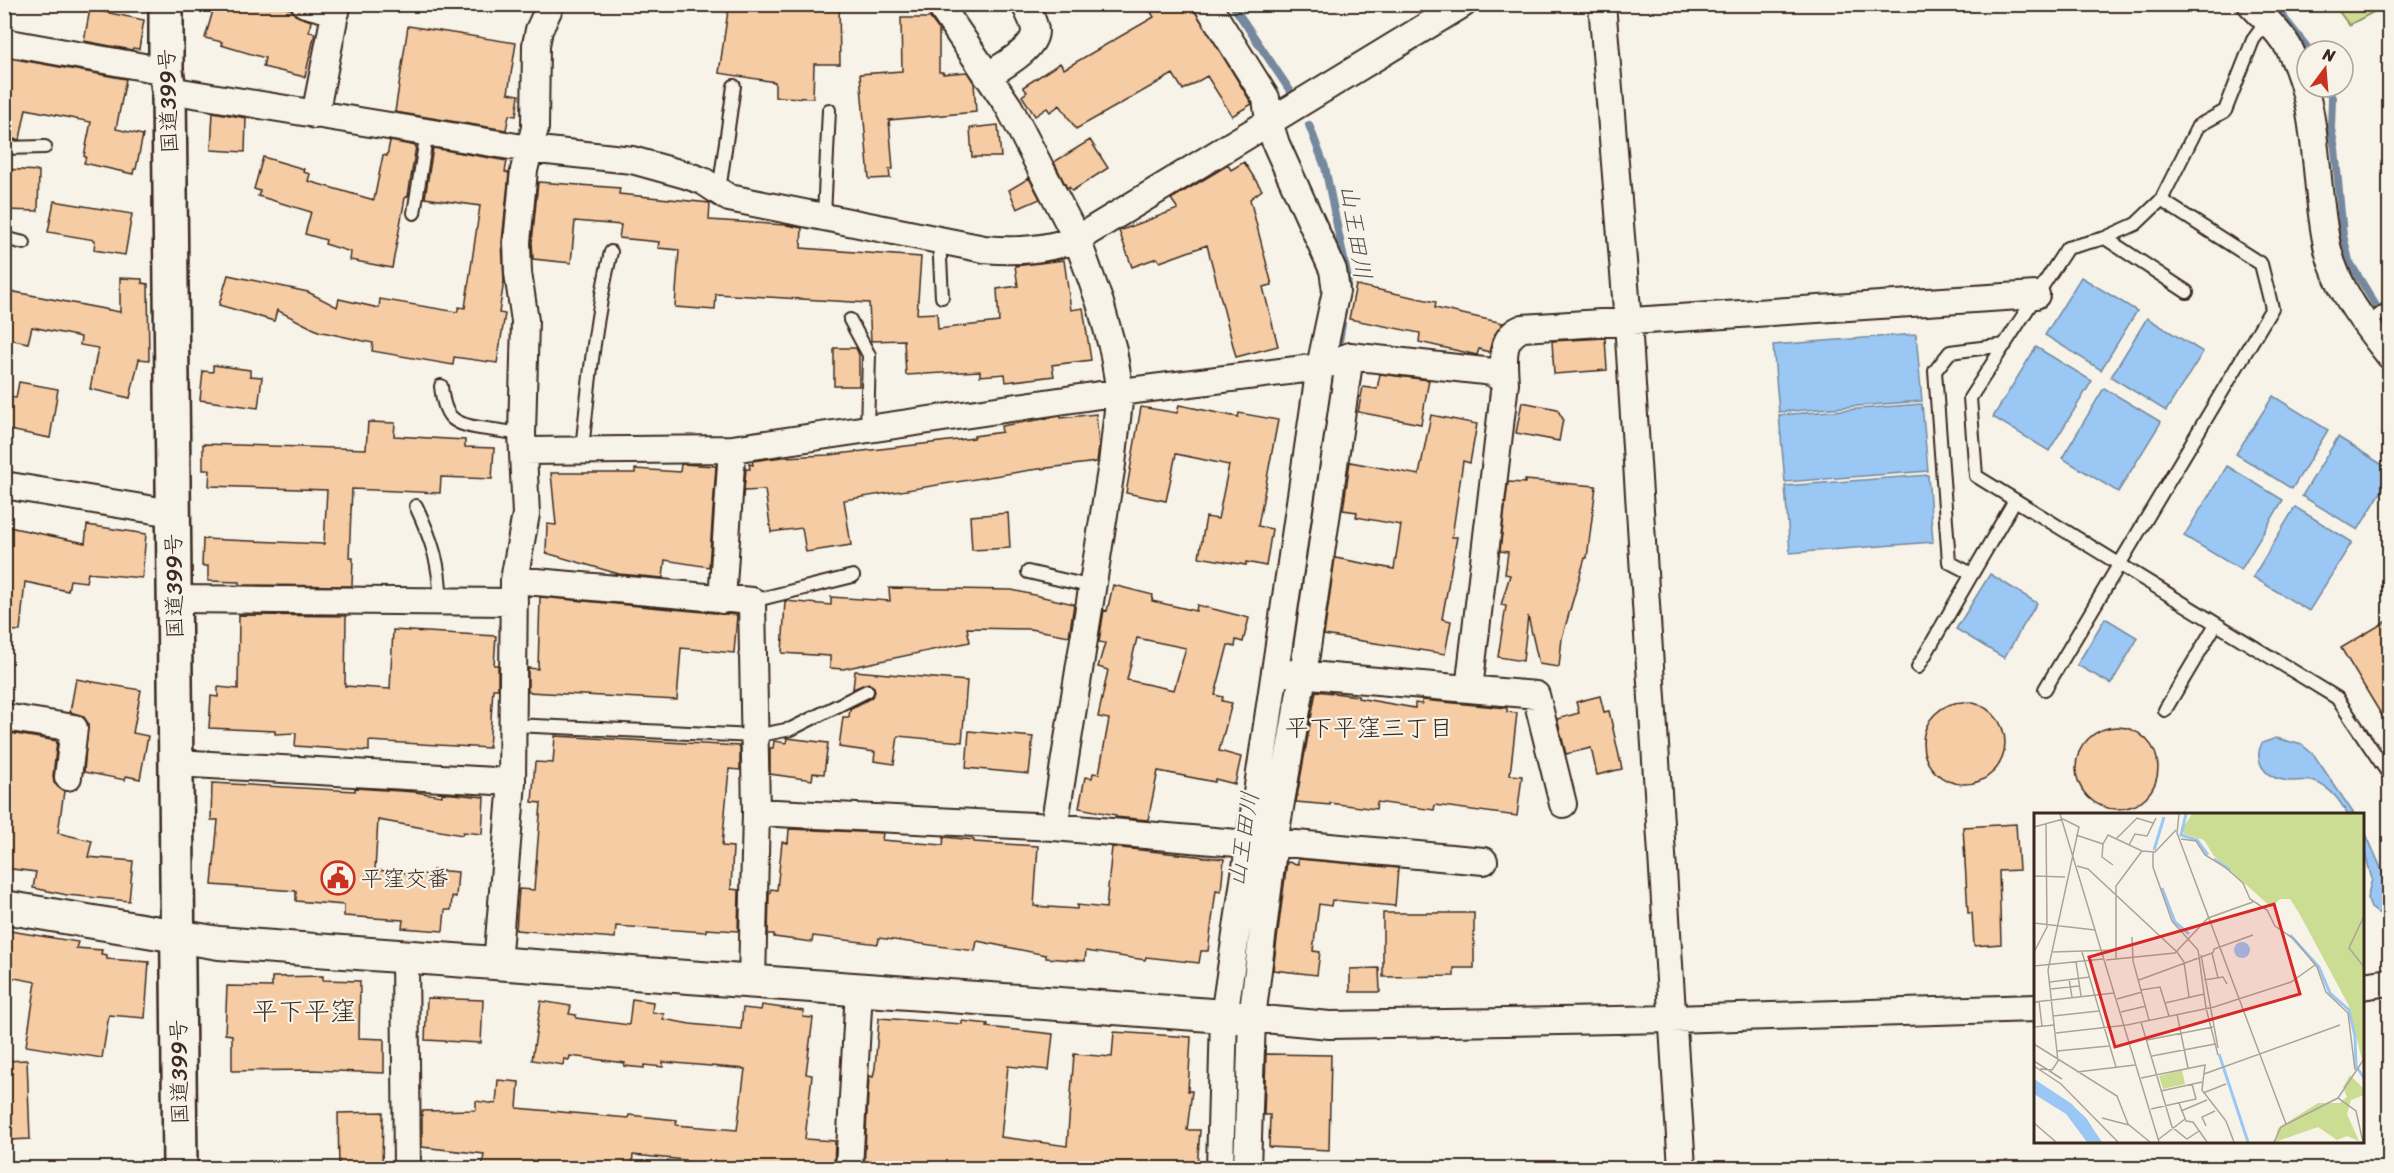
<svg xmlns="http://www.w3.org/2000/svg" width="2394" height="1173" viewBox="0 0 2394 1173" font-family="Sriracha,'Klee One',sans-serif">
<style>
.green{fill:#cbdd92;stroke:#838458;stroke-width:1.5}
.water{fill:#9ac7f4;stroke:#74889e;stroke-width:1.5}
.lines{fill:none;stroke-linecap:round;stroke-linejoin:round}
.stream{stroke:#74889e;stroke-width:8}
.building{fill:#f6cca5;stroke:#3b2a1e;stroke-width:1.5;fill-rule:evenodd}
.service-casing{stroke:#3b2a1e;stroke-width:16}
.minor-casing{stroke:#3b2a1e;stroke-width:30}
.tertiary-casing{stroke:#3b2a1e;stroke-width:36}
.trunk-casing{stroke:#3b2a1e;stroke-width:38}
.service{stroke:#f7f3e8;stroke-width:12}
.minor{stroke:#f7f3e8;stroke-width:26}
.tertiary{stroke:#f7f3e8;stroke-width:32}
.trunk{stroke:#f7f3e8;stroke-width:33}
.labels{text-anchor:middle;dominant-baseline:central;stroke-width:4.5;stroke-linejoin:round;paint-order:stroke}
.street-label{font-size:22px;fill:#3b2a1e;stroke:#f7f3e8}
.poi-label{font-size:22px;fill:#3b2a1e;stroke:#f7f3e8;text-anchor:start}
.water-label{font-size:24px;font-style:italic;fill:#535154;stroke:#f7f3e8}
.neighbourhood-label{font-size:24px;fill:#3b2a1e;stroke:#f7f3e8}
.quarter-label{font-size:26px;fill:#3b2a1e;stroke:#f7f3e8}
.inset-river{fill:none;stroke:#9ac7f4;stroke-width:3}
.inset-road{fill:none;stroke:#aca397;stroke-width:1.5}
.view{fill:#d62828;fill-opacity:0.15;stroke:#d62828;stroke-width:3}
.inset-edge{fill:none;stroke:#3b2a1e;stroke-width:3}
</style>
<rect width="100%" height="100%" fill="#f7f3e8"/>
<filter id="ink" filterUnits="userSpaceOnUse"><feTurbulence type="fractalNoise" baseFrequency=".0167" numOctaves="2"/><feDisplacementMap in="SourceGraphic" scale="12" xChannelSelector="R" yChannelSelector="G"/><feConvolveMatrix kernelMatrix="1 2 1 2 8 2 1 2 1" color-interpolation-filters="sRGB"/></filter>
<g filter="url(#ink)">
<!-- green -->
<path class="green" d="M2389,4L2349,25L2334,5V4Z"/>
<!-- water -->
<path class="water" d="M2081,277L2137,311L2101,370L2045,335Z
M2147,318L2203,352L2166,411L2111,377Z
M1916,334L1922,401L1779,412L1773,345Z
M2036,347L2092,381L2049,451L1993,417Z
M2104,388L2161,422L2118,492L2062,458Z
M2273,396L2328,430L2292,489L2236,454Z
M1922,404L1928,471L1785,482L1779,415Z
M2338,437L2389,469V479L2358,530L2302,496Z
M2227,466L2283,500L2241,570L2184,536Z
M1928,475L1933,542L1790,553L1785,486Z
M2295,507L2352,542L2309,611L2253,577Z
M1990,574L2037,603L2004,658L1956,629Z
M2105,618L2138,638L2111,684L2077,665Z
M2276,738L2302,745L2314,755L2354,814H2347C2340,800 2331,788 2315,782C2304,778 2294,783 2283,780C2264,777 2253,760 2262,743Z
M2363,827L2384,875L2389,880V916L2378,913L2371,908L2367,898L2372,879L2363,847Z"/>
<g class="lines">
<!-- stream -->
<path class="stream" d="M1232,4L1291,92
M2273,4L2310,51
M2327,87L2332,98L2331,129L2335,148L2343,235L2349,261L2390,329
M1309,125L1325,167L1348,279L1346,293
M1338,347L1342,324
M1291,657L1330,398
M1275,756L1284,700
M1233,1168L1235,1100"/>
</g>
<!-- building -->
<path class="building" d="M215,4H271L291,9L295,15L311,21L309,32L315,33L305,77L263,67L265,58L221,45L222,42L205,38Z
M729,4H839L840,64H814L813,98L775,97V82L719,73Z
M1146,4H1191L1252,104L1232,116L1207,76L1183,90L1173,74L1076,129L1060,105L1050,112L1047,108L1035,116L1022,96L1027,92L1023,87L1060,63L1064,69L1154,17Z
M90,9L144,20L139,49L133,48L132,50L84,41Z
M901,18H930L939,30V72H943V74L967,72L974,83L976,112L889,120L893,169H889L890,178L869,179L860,74L902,71Z
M408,26L516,43L508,93L519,95L516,116L509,115L506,130L395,112Z
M4,57L126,79L116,129L143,135L136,169H134L133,174L84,163L86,157L84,156L91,122L26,109L20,139L4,140Z
M213,112L246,118L245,152L211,150Z
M998,125L1001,157H972L970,128Z
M1090,140L1108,168L1072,191L1069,187L1067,188L1054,162Z
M390,141L416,146L408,196L405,198L392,268L350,260L351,252L325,244L326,240L305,234L311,212L258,196L260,191L254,189L263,157L304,169L303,172L310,174L308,181L374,200L383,155L387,156Z
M433,148L507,161L505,172L509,173L502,242L504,281L499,313L505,314L497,363L454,357L453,365L372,351L373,343L318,331L277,310L274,321L219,305L228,275L308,292L337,307L339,299L379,308L380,299L457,312L459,307L465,308L480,206L425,198Z
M1244,162L1262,190L1250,199L1272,285L1263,287L1278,346L1236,357L1207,245L1160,262L1157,258L1132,267L1119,231L1178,209L1171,199L1228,165L1231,170Z
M4,169L39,171L38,211L4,210Z
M1029,178L1040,199L1017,209L1009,190Z
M538,182L620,188L619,194L710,203L709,220L786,225L802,228L801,248L921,257L917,314L937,313L938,329L999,322L997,289L1018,286L1015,266L1064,260L1071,310L1083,308L1091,360L1052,365L1054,376L1006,382L1005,374L980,376V371L906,375L904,340L871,341L869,303L716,294L715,310L675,307L679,250L658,248L659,242L619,238L621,225L575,221L571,263L533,259L532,242Z
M54,201L132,214L125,255L94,250L95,240L48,232Z
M120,278L142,279V283L148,284L149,360L139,359L130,398L90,389L98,348L80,345L81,337L32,327L28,343L4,338V290L120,312Z
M1356,285L1436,302L1435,308L1503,323L1493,337L1489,352L1479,349L1477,355L1419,342L1420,333L1349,319Z
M1605,338L1607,370L1554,374L1552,341Z
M834,348H856L859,355V386H834Z
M213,365L250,370V376L262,377L258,408L200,400L203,371L213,372Z
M1380,374L1429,380L1421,424L1358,412L1363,387L1377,389Z
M19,382L58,389L50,438L4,429V396L16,398Z
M1522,402L1557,409L1563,419L1559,441L1516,433Z
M1179,405L1238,417L1239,413L1278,420L1258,526L1272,529L1266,566L1246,562V565L1199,557L1206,517L1218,519L1229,465L1176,454L1166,501L1126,493L1141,407L1177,413Z
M1096,414L1099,446L1097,462L1031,470L844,500L851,545L806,552L802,528L771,532L765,490L744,491L746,469H750L749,464L753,465L752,461L783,457L829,455L974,438V436L1002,432L1001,426L1061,416V418Z
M1431,415L1477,424L1470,463L1463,461L1452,537H1457L1442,619L1451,621L1445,654L1324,635L1335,558L1394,569L1401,525L1356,517L1357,512L1343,510L1350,462L1419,475Z
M368,422L395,423L394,436L465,440V447L494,448L492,479L441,477L440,493L352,489L349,558H353L352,586L239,585V582L208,581V566H202L203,539L324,544L327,490L209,486L210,470H203V444L366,449Z
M681,464L716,466L709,567L665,560L663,578L619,574L546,553L547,524L556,525L551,473H635V469L680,472Z
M1525,480L1596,486L1587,558H1585L1562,638L1559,667L1539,664L1528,616L1523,661L1498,657L1506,606L1501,605L1510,575L1505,574L1508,552L1500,551L1508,482L1525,483Z
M1008,513L1010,548L972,550L970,516Z
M87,525L146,534L142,578L88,573L86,582L70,580L68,591L25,582L20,631L4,630V526L85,543Z
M1113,585L1153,595L1152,601L1196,611L1197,605L1249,618L1243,642L1236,640L1235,647L1228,645L1215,695L1223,697L1222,701L1232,703L1219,751L1241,757L1235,784L1215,779V782L1158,771L1148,820L1115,817L1116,815L1079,808L1085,777L1092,778L1093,773L1099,774L1109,719L1098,717L1108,670L1098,667L1105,643L1099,642L1104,610L1107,611L1108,607ZM1137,638L1186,648L1174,690L1127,680Z
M889,588L1012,590L1074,604L1069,636L1030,629L967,628L970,642L843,669L830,668V656L782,653L785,601L831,605V597L890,601Z
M540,597L737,615L734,653L681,648L677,700L528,692V668L538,669Z
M239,615L346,616L345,686L390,689L393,630L496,636L494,665H498V689H493L489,748L369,741V751L295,746L296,733L275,734V731L209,728L211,696L218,697V687L238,689Z
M2390,619V729L2341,648Z
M855,671L967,681L962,742L898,736L894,764L874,761L875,752L839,747L843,717H849L850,709L871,698L875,692L874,687L868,683L853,689Z
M76,679L141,690L133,733L148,736L140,779L126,776L125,780L84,772L88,723L83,716L70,712Z
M1316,691L1358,696V698L1415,708V703L1422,704V700L1507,708V712L1517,713L1510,775L1522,776L1517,816L1435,805L1434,810L1377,802L1376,809L1330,803V805L1296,802Z
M1600,696L1604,712L1609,711L1622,769L1597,775L1591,748L1566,754L1557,719L1579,713L1576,702Z
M1923 743a41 41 0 1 1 82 0a41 41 0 1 1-82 0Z
M2076 768a41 41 0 1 1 82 0a41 41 0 1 1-82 0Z
M969,731L1033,737L1029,774L966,768Z
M4,732L57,741L53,776L54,783L64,791L58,833L92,841L88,857L133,861L129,901L67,895L33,888L36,872L4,868Z
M555,736L740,746V770L729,769L722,846L733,847L731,889L739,890L738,931L706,929V932L616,926L615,938L516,930L519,889L534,890L541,803L532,802L535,762L553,763Z
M787,738L828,743L824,774L813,773L812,780L770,774V748H773L774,741L786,743Z
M212,783L355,791V788L415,792L442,796V793L484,797L482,834L463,832L462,835L378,820L375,870L432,875L433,870L458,872L456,897L452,896L451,910H445L443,931L402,928L403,920L344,916V905L296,901V891L212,885L218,820H211Z
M2016,824L2019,870L1999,871L2001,944L1974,946L1972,913H1968L1963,827Z
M789,829L883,833L882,840L943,845L944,837L974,840V842L1038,846L1034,906L1077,909V905L1106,908L1112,847L1224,859L1221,891L1216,890L1208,951H1201L1199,963L1146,957L1145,960L1086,951L1085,961L1046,958V955L977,941L975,951L879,938L878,944L813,936L812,942L774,937V934H768L769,895L771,889L777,890L782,842L788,843Z
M1298,859L1398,868L1395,906L1332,900L1331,906L1319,904L1313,951L1320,952L1317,975L1273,970L1287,862L1298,864Z
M1383,913H1474V968H1454V976L1383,977Z
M4,930L78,942L76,948L102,950L101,954L107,955V959L149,962L145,1018L109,1015L102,1058L26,1046L36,982L4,976Z
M1379,968L1380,992H1350V969Z
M323,976V980L360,981L359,1038L384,1039V1073L311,1070L232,1071V1035L225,1034L227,986L272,987V977Z
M427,998L483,1000L481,1043L425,1040Z
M632,999L653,1002L652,1012L664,1014L663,1019L690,1024L741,1029L743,1008L761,1010L762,1005L804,1011L803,1017L813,1018L806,1074L812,1075L805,1139L835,1141L834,1168H756L724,1165V1168H684L685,1160L633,1155L632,1168H482L484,1154L422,1147V1111L476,1110V1101L496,1104L498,1080L519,1082L517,1108L628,1118L629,1115L677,1120L676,1125L737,1130L745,1069L663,1062V1067L644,1065V1068L624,1066L625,1063L570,1056L569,1060L564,1059L563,1065L532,1060L541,1001L571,1006L569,1014L576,1015V1018L629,1025Z
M879,1018L962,1024V1021L988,1024L987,1027L1053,1034L1049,1070L1008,1066L1001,1137L1067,1146L1074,1054L1112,1057L1114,1032L1191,1037L1188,1091H1192L1187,1130H1200L1197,1168H864L869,1076L873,1077L875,1068Z
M1266,1054L1331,1055L1329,1150L1269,1147L1270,1115H1264Z
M27,1060L30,1139L10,1140L9,1133H4V1061Z
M383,1112L382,1168H339L338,1113Z"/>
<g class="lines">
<!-- service casing -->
<g class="service-casing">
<path id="service" d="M2267,21L2253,40L2225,111L2198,126L2161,200L2136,224L2105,238L2067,248L1970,398L1976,476L2337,698L2390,776
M4,148L45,147
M719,191L734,86
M414,213L427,132
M824,216L829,110
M4,238L24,243
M2105,238L2187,292
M939,239L942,297
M850,320L869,355L867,429
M2366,325L2390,307
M441,386C444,416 451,424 480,428C494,430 508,432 522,434
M582,450C589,383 595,318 611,252
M416,506C431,538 441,566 440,601
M1028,572L1093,587
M1972,574L1949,562L1935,371L1950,352L2005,345
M752,601L853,576
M1918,667L2015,500
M2045,689L2272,308L2261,264L2161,200
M2165,710L2216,624
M513,725L755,736L791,729L867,691"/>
</g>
<!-- minor casing -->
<g class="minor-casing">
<path id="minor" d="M305,4L336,12
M939,4L1009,107L1077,239L1100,303L1113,350L1120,392L1112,464L1054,827
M1207,4L1266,98L1269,122L1276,144L1333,270L1336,291L1320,367L1224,1016L1220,1168
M1602,4L1628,322L1682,1168
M2251,4C2264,18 2281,33 2290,50C2321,112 2313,184 2328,250C2338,291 2365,324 2390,356
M4,42L166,71
M987,76C1001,67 1035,49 1035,31C1035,23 1028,12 1025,4
M169,90L529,149L632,160L686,175L703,181L729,198L984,249C1018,252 1045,250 1077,239L1463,4
M315,115L337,4
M1505,383C1504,361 1499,337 1523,328L2036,295
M523,451L732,449L1120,392L1320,367L1350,356L1493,372L1505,383L1469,689
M4,485L172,513
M514,580L752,601L756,812L752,981
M174,599L514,602
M722,600L732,449
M1287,673L1536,695L1563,804
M4,717L74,728L68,777
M176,763L512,782
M756,812L1054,827L1248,844
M1274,842L1484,861
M405,958L407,1168
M497,964L512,782L514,580L526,514L522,434L525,321L518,273L517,242L524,170L535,128L536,45L539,30L551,4
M2362,986L2390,982
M1252,1018L1330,1025L1672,1019L2036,1008
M849,1168L859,990
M1247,1168L1252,1018L1274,842L1303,675L1350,356"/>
</g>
<!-- tertiary casing -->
<g class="tertiary-casing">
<path id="tertiary" d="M4,907L219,943L1252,1018"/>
</g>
<!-- trunk casing -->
<g class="trunk-casing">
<path id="trunk" d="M166,4V71L169,90L180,1168"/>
</g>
<!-- service -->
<use href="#service" class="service"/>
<!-- minor -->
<use href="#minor" class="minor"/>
<!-- tertiary -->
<use href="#tertiary" class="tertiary"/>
<!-- trunk -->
<use href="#trunk" class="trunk"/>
</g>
</g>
<!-- icons -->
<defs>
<g id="civic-ring" transform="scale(1.725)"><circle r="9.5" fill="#f7f3e8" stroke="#c8321e" stroke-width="1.5"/><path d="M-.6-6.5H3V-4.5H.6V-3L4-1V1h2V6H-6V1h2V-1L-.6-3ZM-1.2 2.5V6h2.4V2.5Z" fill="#c8321e"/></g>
</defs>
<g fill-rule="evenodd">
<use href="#civic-ring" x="338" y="878"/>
</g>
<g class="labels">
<!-- street labels -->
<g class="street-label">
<text transform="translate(168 101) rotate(-92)">国道399号</text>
<text transform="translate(174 586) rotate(-91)">国道399号</text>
<text transform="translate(179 1072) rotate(-91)">国道399号</text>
</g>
<!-- poi labels -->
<g class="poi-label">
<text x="361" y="878">平窪交番</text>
</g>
<!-- water labels -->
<g class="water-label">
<text transform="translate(1356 232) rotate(81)">山王田川</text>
<text transform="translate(1243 839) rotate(-81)">山王田川</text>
</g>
<!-- neighbourhood labels -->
<g class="neighbourhood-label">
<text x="1369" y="728">平下平窪三丁目</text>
</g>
<!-- quarter labels -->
<g class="quarter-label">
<text x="304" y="1011">平下平窪</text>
</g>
</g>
<!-- overview -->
<g transform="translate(2034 813)">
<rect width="330" height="330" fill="#f7f3e8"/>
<path d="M158,1H330V255L315,193L265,100L256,86H246L237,94L180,43L170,27L150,21L148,16ZM148,257L151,271L129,276L125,263ZM316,262L330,276V282L317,287L313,301L325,328L313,323L303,327L284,314L241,329L244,315L284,290H306L313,284L309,274Z" fill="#cbdd92"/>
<path d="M200 137a8 8 0 1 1 16 0a8 8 0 1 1-16 0ZM0,266L38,291L68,329H53L32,301L0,281Z" fill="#9ac7f4"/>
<path class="inset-river" d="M152,1L147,22L163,27L174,42M120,37L130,4M180,46L196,57M128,75L141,109L155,121M256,122L285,154L296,180L315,197L321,223L322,253L330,265M185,241L214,329M36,292L51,306L66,329"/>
<path class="inset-road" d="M26,1L125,329M145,1L143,20L252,311M0,14L29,6L45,14L14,157L24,248L18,257L6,256M42,22L69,31L74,22L108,38L121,39L142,17M82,26L103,5L119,10M147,26L162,28L171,42L191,54L209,70L216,86L233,97L241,113L260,126L283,154L292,179L314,200L321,257M69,31L68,44L79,52M95,32L101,21L113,23L122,5M119,39V54L138,108L164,137L172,195L184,242M43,53L54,56L143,139L150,149L155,184M0,63L31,64M330,103L315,135L330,154M0,110L61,117M98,124L99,148L115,207M0,139L13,114L12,11M19,139L81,137M48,139L82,254M179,140L180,136L219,122M167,142L184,235M82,146V73L108,38M72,147L141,140L174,105L219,89M42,149L47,183M0,153L69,146M35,166L38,184M105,167L178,140L184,165M170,167L189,164L193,171M16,169L56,164M17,176L45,173M107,177L126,174L135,203M83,186L108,179M5,188L8,213M0,189L80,180M131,190L170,181M87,199L112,193M143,201L154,255M19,203L65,198M107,209L138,314L153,326L165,318M0,214L20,212M22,220L93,212L180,194L257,169L281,152M113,227L179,214M0,231L83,283L94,311L116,329M23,238L75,233M118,243L181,231M0,248L28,266M0,253L27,271L84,329M43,259L101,252M170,261L306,212M107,265L171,252L168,277L192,308L200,329M127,278L168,269M169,280L192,271M304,285L330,246M145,290L152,308L159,309L173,329M117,296L162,286L158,271M147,298L173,287M68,305L95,312M0,310L22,329M172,313L168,304L181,298M125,326L151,306M240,329L247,314L304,285L322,298L329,329"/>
<path class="view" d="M240,91L266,181L81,234L55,144Z"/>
<rect width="330" height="330" class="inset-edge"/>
</g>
<!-- margin -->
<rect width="2394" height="1173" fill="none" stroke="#f7f3e8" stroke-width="24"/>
<rect x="12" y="12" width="2370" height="1149" fill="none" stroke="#3b2a1e" stroke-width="2" filter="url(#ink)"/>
<!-- north arrow -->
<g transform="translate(2325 69) rotate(16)"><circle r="28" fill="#f7f3e8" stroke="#aca397" stroke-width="1.5"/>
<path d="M0-4.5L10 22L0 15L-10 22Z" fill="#c8321e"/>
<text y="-9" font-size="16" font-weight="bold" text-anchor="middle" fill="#3b2a1e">N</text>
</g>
</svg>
